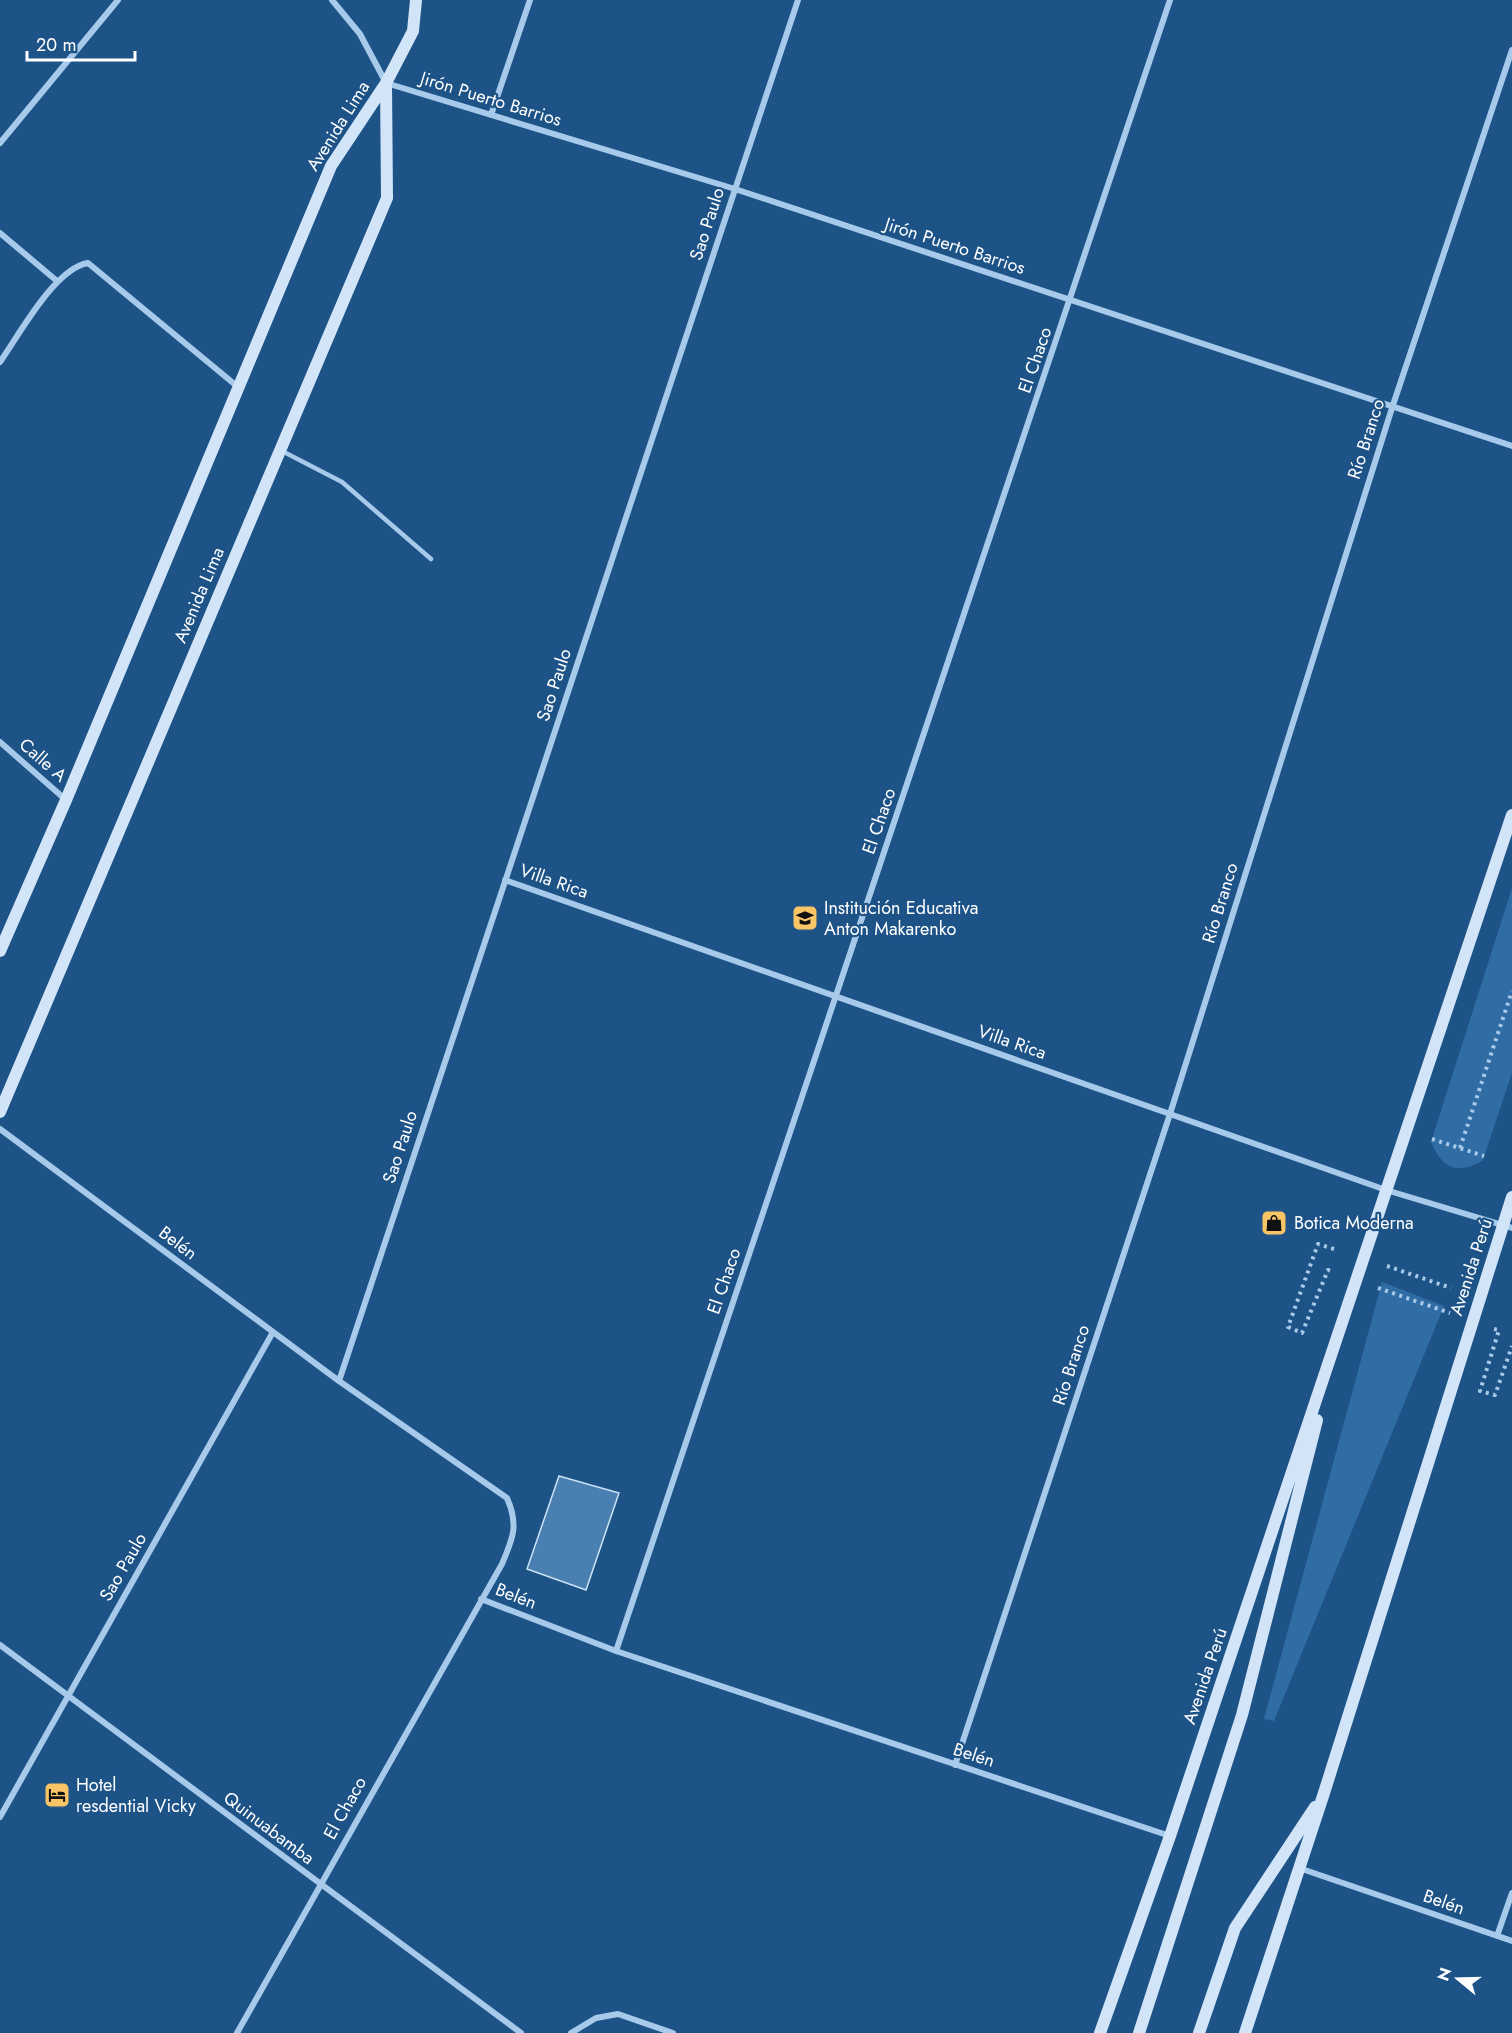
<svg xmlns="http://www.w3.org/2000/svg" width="1512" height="2033" viewBox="0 0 1512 2033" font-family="Jost,sans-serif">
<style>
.green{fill:#316da5}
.building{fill:#4a7fb2;stroke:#cbe3f8;stroke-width:1.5}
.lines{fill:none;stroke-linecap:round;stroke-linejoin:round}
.path{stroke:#a7caeb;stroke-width:4;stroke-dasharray:3 4.5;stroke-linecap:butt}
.lane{stroke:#a7caeb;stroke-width:4.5}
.street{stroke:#a7caeb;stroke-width:6}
.secondary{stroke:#d2e5f8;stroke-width:12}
.labels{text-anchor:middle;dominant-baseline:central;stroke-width:4.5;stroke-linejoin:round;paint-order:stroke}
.street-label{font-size:18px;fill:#fff;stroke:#1d5387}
.poi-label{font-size:18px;fill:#fff;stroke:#1d5387;text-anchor:start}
</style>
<rect width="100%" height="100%" fill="#1d5387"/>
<!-- green -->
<path class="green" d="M1512,888V1073L1483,1160C1458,1175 1442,1169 1431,1142Z
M1382,1282L1444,1306L1274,1721L1264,1719Z"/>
<!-- building -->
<path class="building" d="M559,1476L619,1493L586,1590L527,1569Z"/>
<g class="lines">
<!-- path -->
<path class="path" d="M1432,1139L1484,1156
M1460,1148L1512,991
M1334,1249L1318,1244L1288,1327L1302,1333L1328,1270L1334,1272
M1387,1266L1451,1288
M1378,1288L1450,1313
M1494,1329L1499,1330L1480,1391L1495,1395L1512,1346"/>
<!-- lane -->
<path class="lane" d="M282,451L342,482L431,559"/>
<!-- street -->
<path class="street" d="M332,0L360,34L386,83L735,189L1512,446
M491,115L530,0
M0,143L118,0
M0,233L57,281
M0,362C19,335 55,268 88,263L238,387
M0,742L66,800
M505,880L1386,1190L1512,1228
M0,1129L339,1381L507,1498C519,1525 513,1538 502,1564L237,2033
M339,1381L798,0
M481,1599L616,1651L1170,1836
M0,1645L521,2033
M616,1651L1170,0
M955,1765L1170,1114L1392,408L1512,50
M0,1817L273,1332
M1299,1868L1512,1941
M1497,1936L1512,1893
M571,2033L596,2018L618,2014L673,2033"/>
<!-- secondary -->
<path class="secondary" d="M0,951L66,800L331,166L386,83L413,31L416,0
M0,1112L387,198L386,83
M1100,2033L1170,1836L1512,815
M1139,2033L1242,1715L1317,1420
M1199,2033L1235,1928L1315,1807
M1245,2033L1324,1793L1512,1197"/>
</g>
<!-- icons -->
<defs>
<g id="school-square" transform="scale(1.35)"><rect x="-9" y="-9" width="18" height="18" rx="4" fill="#fac565" stroke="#1d5387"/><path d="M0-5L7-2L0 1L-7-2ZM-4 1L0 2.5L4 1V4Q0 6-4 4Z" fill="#111"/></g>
<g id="shop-square" transform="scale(1.35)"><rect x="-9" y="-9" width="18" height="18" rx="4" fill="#fac565" stroke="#1d5387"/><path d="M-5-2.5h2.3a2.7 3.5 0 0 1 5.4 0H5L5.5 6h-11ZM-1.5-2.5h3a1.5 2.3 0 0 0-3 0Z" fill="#111"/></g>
<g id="hotel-square" transform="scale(1.35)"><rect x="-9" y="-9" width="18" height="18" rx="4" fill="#fac565" stroke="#1d5387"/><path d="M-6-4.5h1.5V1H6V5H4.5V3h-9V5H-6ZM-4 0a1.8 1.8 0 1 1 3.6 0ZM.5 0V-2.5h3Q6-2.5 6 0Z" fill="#111"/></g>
</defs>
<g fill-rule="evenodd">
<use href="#school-square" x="805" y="918"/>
<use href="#shop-square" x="1274" y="1223"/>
<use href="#hotel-square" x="57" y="1795"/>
</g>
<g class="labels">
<!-- street labels -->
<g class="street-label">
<text transform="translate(491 99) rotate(17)">Jirón Puerto Barrios</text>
<text transform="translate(338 126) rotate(-58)">Avenida Lima</text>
<text transform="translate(707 224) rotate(-72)">Sao Paulo</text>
<text transform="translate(955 246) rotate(18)">Jirón Puerto Barrios</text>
<text transform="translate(1035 360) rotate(-71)">El Chaco</text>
<text transform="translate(1366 439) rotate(-72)">Río Branco</text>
<text transform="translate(199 595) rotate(-67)">Avenida Lima</text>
<text transform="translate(554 685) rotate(-72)">Sao Paulo</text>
<text transform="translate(43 760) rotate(41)">Calle A</text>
<text transform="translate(879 821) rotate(-71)">El Chaco</text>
<text transform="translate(554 881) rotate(19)">Villa Rica</text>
<text transform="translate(1220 903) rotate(-73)">Río Branco</text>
<text transform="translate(1012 1042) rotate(19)">Villa Rica</text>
<text transform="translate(400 1147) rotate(-72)">Sao Paulo</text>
<text transform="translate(178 1243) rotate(37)">Belén</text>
<text transform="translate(1471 1267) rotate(-72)">Avenida Perú</text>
<text transform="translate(724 1281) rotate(-71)">El Chaco</text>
<text transform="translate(1071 1365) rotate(-72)">Río Branco</text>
<text transform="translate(123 1567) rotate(-60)">Sao Paulo</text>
<text transform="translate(516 1596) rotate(21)">Belén</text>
<text transform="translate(1205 1676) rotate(-71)">Avenida Perú</text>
<text transform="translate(974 1755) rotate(18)">Belén</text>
<text transform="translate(345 1808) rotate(-61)">El Chaco</text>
<text transform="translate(269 1828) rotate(37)">Quinuabamba</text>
<text transform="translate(1444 1902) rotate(19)">Belén</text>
</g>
<!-- poi labels -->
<g class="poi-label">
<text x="824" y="908">Institución Educativa<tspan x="824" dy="21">Anton Makarenko</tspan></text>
<text x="1294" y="1223">Botica Moderna</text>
<text x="76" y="1785">Hotel<tspan x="76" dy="21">resdential Vicky</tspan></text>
</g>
</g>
<!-- north arrow -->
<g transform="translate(1458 1979) rotate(289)" stroke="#1d5387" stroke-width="4.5" paint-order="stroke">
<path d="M0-4.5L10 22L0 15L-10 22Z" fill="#ffffff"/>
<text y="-9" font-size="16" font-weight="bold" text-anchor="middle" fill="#ffffff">N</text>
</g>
<!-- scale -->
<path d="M27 51v9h108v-9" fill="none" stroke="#ffffff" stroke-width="3"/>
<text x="36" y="51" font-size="18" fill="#ffffff" stroke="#1d5387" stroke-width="4.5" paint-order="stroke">20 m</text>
</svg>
